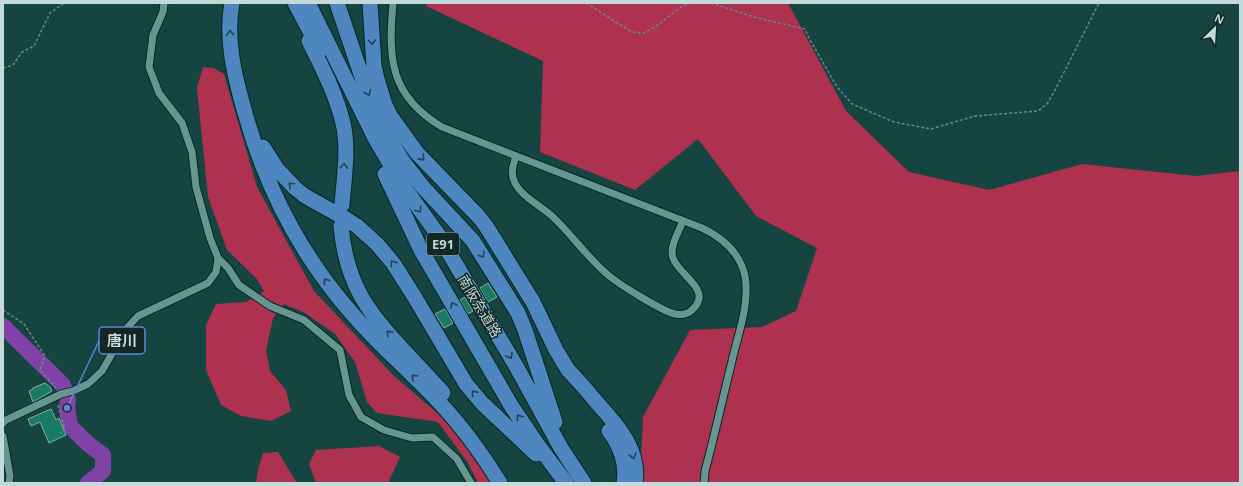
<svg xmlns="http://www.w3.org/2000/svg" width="1243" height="486" viewBox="0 0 1243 486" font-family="'Noto Sans','Noto Sans JP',sans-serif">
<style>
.forest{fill:#ae3150}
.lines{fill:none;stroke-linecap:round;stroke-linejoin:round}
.river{stroke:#8042a7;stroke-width:16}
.building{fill:#197c62;stroke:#86b0a0}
.minor-casing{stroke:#042927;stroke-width:9}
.highway-casing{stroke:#042927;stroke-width:17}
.path{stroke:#678a88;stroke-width:1.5;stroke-dasharray:3 2;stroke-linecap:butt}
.minor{stroke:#679692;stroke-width:7}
.highway{stroke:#4e86bf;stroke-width:15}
.oneway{stroke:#254453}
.labels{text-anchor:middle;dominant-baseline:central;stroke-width:3;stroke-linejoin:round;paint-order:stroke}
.shield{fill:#132725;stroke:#8ea4a2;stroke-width:1}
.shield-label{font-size:13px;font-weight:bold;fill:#c3dad8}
.street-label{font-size:14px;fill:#c3dad8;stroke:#132725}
.leader{fill:none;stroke:#5f86d8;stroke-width:1.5}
.callout-dot{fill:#5f86d8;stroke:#132725;stroke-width:1.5}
.callout{fill:#132725;stroke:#5f86d8;stroke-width:1.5}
.callout-label{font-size:15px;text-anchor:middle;font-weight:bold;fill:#c3dad8}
</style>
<rect width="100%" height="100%" fill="#154441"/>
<!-- forest -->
<path class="forest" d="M429,3H788L846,111L909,172L989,190L1082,164L1196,176L1240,171V483H640L643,417L690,330L762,327L796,311L817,248L756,216L698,139L635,190L540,152L543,61L426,6Z
M203,67L213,68L224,74L257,187L314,291L394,376L450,424L491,483H478L468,463L438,422L377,413L367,402L355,362L335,334L305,313L284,304L273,318L266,351L270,371L286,390L291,411L271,421L241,416L221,405L206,370V325L216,304L246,302L264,291L256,278L227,250L208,197L197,88Z
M379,446L400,457L389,481L390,483H316L309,464L316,450Z
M278,452L297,483H256L258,469L263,453Z"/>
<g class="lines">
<!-- river -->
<path class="river" d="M3,326L63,385L68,400L67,408L70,426L88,444L103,455V471L88,483"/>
</g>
<!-- building -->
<path class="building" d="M488,283L497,297L488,302L480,288Z
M465,297L473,311L468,314L460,300Z
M445,309L453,323L444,328L435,314Z
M45,383L50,387L52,391L33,402L29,391L33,389V388Z
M51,409L56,420L59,418L66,435L49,443L40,422L31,426L28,419Z"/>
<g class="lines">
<!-- minor casing -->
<g class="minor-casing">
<path id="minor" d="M164,3L163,12L153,35L149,67L159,93L182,123L192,152L196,187L210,238L218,258L228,268L239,285L270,306L304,320L340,350L349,395L361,417L384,430L412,438L433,437L457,459L471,483
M393,3C388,59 390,96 442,127L702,228C723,238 740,253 745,276C750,304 738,334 732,361C723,397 715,434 705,471L704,483
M516,156C513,165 510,174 515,183C522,197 541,206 553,217C572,235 587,257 607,274C618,284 662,311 675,314C681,315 688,314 692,310C714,290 679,276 673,258C669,247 679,231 683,221
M3,423L6,420L61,394L73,391L88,384L102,371L126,329L138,316L208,283L216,272L218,258
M3,436L10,476L9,483"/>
</g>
<!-- highway casing -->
<g class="highway-casing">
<path id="highway" d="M232,3C225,39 235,78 245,113C266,188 303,259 355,317C381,347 411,372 438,401C462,426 482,454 500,483
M295,3L320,50
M308,3L375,138L403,186L439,236L516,366L561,448L584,483
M337,3L366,89L376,112L393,145L402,160L422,186L473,241L518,313L525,330L555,422
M370,3L374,66L377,79L385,105L391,117L417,153L479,217L486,226L533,302L556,350L568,370C579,381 589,393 599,405C619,427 640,451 635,483
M309,41C322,67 336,94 343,123C349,149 344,178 342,205
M263,147L277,169L295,188L305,196L346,219L357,226L377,244L393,263L414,296L466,384L482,403L536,454
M385,174L421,250L512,407L537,444L566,483
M341,226C343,251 349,274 361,296C380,330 417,363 443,393
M609,431C621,446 627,465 624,483"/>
</g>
<!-- path -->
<path class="path" d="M586,3L632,32L644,33L655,27L682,6L691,3
M711,3L754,17L805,29L809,38L837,87L852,104L894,122L931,129L975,116L1038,111L1047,104L1054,92L1099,3
M3,68L13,65L22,52L34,46L50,13L64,3
M3,310L24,324L45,356L40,370L56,388
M58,405L64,426V432L60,433"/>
<!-- minor -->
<use href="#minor" class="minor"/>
<!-- highway -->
<use href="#highway" class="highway"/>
</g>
<!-- one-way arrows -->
<defs><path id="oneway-chevron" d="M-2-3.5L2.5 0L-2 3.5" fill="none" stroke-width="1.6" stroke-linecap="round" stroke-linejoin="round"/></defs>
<g class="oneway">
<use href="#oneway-chevron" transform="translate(230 33) rotate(-92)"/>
<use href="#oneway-chevron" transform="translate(372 42) rotate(87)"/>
<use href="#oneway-chevron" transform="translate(368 93) rotate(68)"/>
<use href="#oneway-chevron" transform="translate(422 158) rotate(48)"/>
<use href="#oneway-chevron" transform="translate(344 166) rotate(-87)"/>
<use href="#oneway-chevron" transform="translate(291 185) rotate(-138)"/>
<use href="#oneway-chevron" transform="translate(419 210) rotate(54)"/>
<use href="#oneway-chevron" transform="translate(482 255) rotate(57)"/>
<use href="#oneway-chevron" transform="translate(393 263) rotate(-125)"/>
<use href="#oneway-chevron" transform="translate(326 281) rotate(-126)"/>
<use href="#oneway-chevron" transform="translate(453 305) rotate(-120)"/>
<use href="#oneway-chevron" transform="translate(389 333) rotate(-131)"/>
<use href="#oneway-chevron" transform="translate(510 356) rotate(59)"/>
<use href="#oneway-chevron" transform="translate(414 377) rotate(-136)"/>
<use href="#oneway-chevron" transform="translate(474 393) rotate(-131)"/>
<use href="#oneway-chevron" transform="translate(519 417) rotate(-124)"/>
<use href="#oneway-chevron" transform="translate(633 456) rotate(73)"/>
</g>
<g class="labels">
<!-- shield labels -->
<rect class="shield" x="427" y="233" width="32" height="22" rx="3"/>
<g class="shield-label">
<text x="443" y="244">E91</text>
</g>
<!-- street labels -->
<g class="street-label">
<text transform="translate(480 306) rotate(59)">南阪奈道路</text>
</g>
</g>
<!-- callouts -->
<path class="leader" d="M67 408L99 341"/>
<circle class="callout-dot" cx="67" cy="408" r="4"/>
<rect class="callout" x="99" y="327" width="46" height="27" rx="4"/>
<g class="callout-label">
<text x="122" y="346">唐川</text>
</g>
<!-- border -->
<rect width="1243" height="486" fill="none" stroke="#c3dad8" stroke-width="8"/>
<!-- north arrow -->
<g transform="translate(1215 28) rotate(25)" stroke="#132725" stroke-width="3" paint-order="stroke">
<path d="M0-3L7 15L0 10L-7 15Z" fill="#c3dad8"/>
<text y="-6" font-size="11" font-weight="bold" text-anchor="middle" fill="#c3dad8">N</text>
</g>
</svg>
